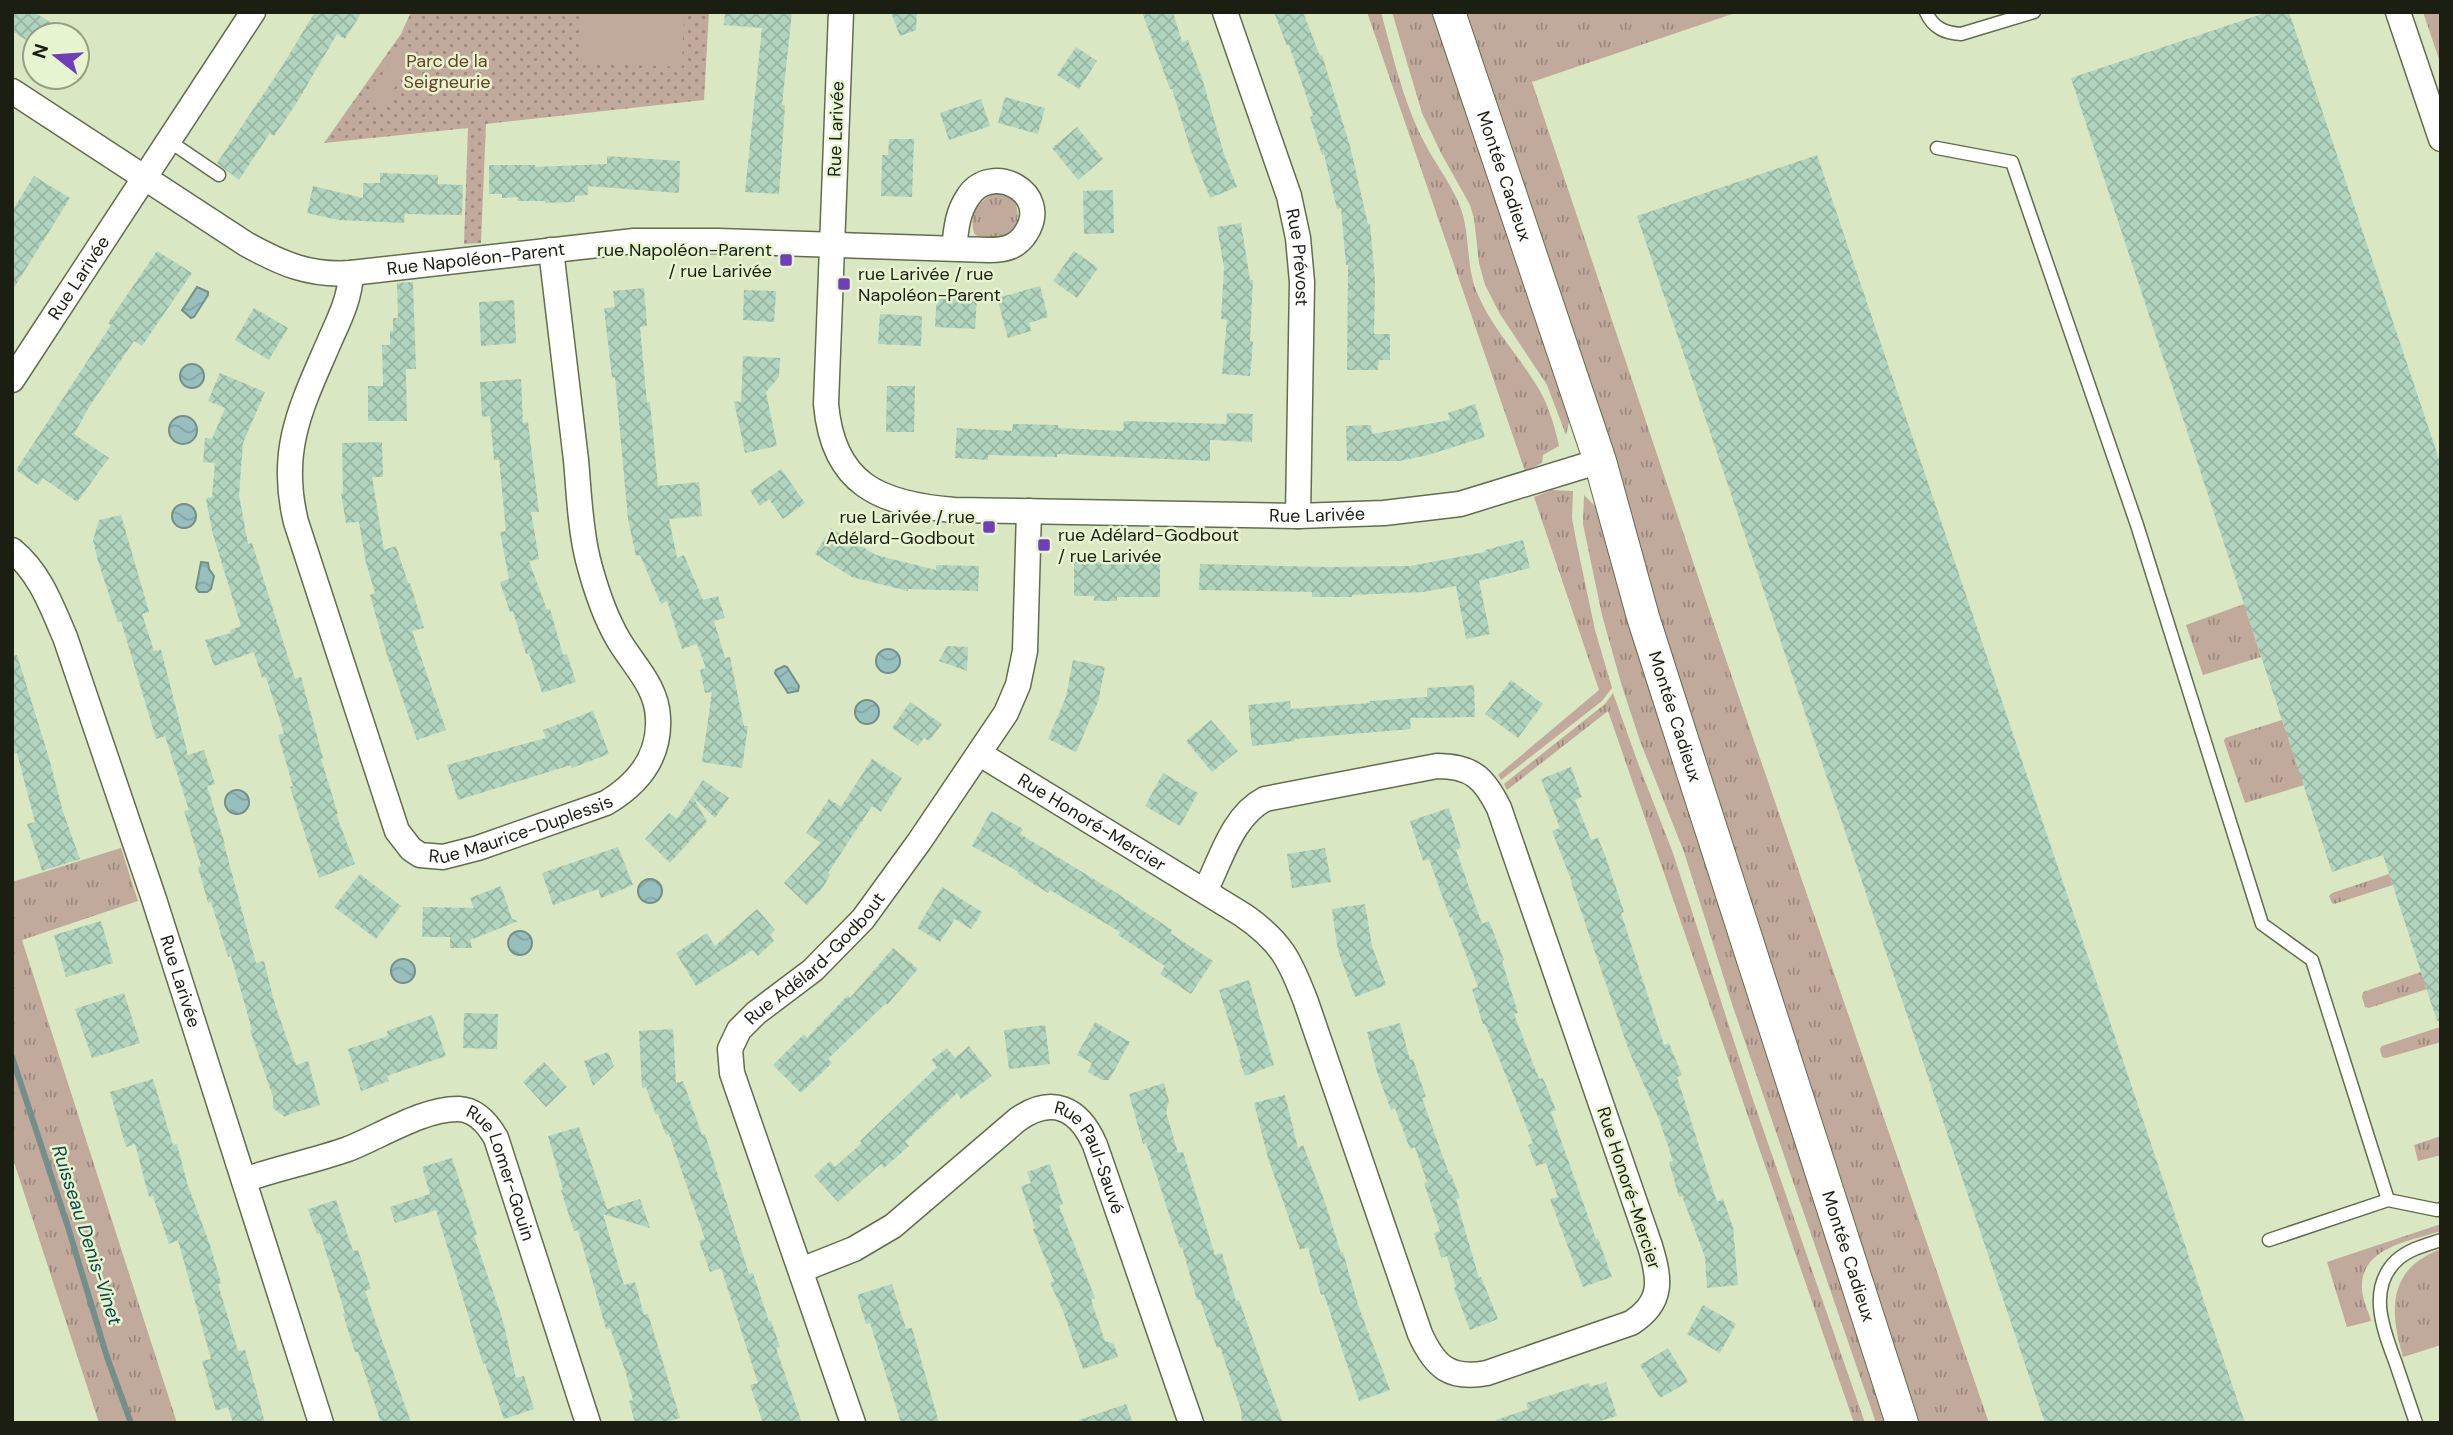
<svg xmlns="http://www.w3.org/2000/svg" width="2453" height="1435" viewBox="0 0 2453 1435" font-family="'DM Sans',sans-serif">
<style>
.grass{fill:url(#grass-tufts)}
.park{fill:url(#park-dots)}
.pitch{fill:#c1a99b}
.water{fill:url(#water-waves);stroke:#728f8a;stroke-width:2}
.lines{fill:none;stroke-linecap:round;stroke-linejoin:round}
.stream{stroke:#728f8a;stroke-width:6}
.building{fill:url(#building-cross-hatch)}
.service-casing{stroke:#626d4d;stroke-width:15}
.minor-casing{stroke:#626d4d;stroke-width:27}
.tertiary-casing{stroke:#626d4d;stroke-width:34}
.service{stroke:#fff;stroke-width:12}
.minor{stroke:#fff;stroke-width:24}
.tertiary{stroke:#fff;stroke-width:32}
.poi-dot{fill:#703fb7;stroke:#e7f4d0;stroke-width:2.5}
.labels{text-anchor:middle;dominant-baseline:central;stroke-width:5;stroke-linejoin:round;paint-order:stroke}
.park-label{font-size:18px;fill:#693f22;stroke:#e7f4d0}
.street-label{font-size:18px;fill:#1b1f12;stroke:#e7f4d0}
.poi-label{font-size:18px;fill:#1b1f12;stroke:#e7f4d0;text-anchor:end}
.water-label{font-size:19px;font-style:italic;fill:#0b4847;stroke:#e7f4d0}
</style>
<defs>
<pattern id="grass-tufts" width="24" height="20" patternUnits="userSpaceOnUse" patternTransform="scale(1.75)"><rect width="24" height="20" fill="#c1a99b"/><path d="M3 7l-1-3M5 7V3M7 7l1-3M15 17l-1-3M17 17v-4M19 17l1-3" fill="none" stroke="#9c897d"/></pattern>
<pattern id="park-dots" width="8" height="8" patternUnits="userSpaceOnUse" patternTransform="scale(1.75)"><rect width="8" height="8" fill="#c1a99b"/><path d="M2 2h.1M6 6h.1" fill="none" stroke="#9c897d" stroke-width="1.8" stroke-linecap="round"/></pattern>
<pattern id="water-waves" width="16" height="10" patternUnits="userSpaceOnUse" patternTransform="scale(1.75)"><rect width="16" height="10" fill="#97bfbd"/><path d="M0 5q4-4 8 0t8 0" fill="none" stroke="#82a4a1"/></pattern>
<pattern id="building-cross-hatch" width="8" height="8" patternUnits="userSpaceOnUse" patternTransform="scale(1.75)"><rect width="8" height="8" fill="#b0d4be"/><path d="M0 0l8 8M0 8l8-8" fill="none" stroke="#97b6a2"/></pattern>
</defs>
<rect width="100%" height="100%" fill="#dae7c3"/>
<!-- grass -->
<path class="grass" d="M1367,12H1381C1392,53 1402,96 1420,134C1432,160 1451,182 1461,209C1471,237 1465,269 1479,297C1494,331 1521,358 1540,391C1549,407 1555,427 1559,446L1543,455L1542,463L1525,471Z
M1392,12H1432L1570,417L1566,435L1547,385L1500,314L1485,285L1479,263L1474,218L1470,205L1441,153L1422,113Z
M1464,12H1738L1532,82L1722,648L1989,1423H1919L1679,684L1604,424Z
M2423,12H2441V65Z
M998,193L1015,201C1025,233 1004,243 975,235C967,216 979,198 998,193Z
M1552,490L1573,491L1572,518L1577,545L1595,630L1612,688L1602,701L1501,780L1498,775L1599,690L1534,497Z
M1584,495L1596,507L1623,605L1886,1423H1876L1733,1007L1684,852L1640,741L1621,683L1602,615L1583,524Z
M2244,604L2261,657L2203,675L2186,625Z
M1613,693L1638,763L1673,853L1753,1100L1865,1423H1854L1608,711L1507,790L1504,784L1605,704Z
M2282,720L2304,785L2245,803L2224,741L2225,738Z
M121,848L138,901L22,940L177,1423H99L12,1156V882Z
M2389,874L2393,885L2334,904L2332,903L2329,896L2332,893Z
M2421,972L2427,989L2369,1008L2365,1007L2362,997L2363,992Z
M2440,1027L2441,1042L2386,1058L2382,1057L2380,1049L2382,1046Z
M2441,1136V1155L2418,1161L2414,1145Z
M2441,1224V1231C2411,1241 2360,1247 2362,1288C2362,1299 2368,1310 2371,1321L2347,1327L2327,1262Z
M2441,1249V1345L2403,1357C2389,1309 2388,1269 2441,1249Z"/>
<!-- park -->
<path class="park" d="M411,12H709L704,100L486,124L481,243L464,244L468,128L324,143L401,34Z"/>
<!-- pitch -->
<path class="pitch" d="M580,12H684L682,67L578,63Z
M402,42L417,51L384,105L369,96Z"/>
<!-- water -->
<path class="water" d="M197,287L208,292V295L194,317L191,318L182,310Z
M180 376a12 12 0 1 1 24 0a12 12 0 1 1-24 0Z
M169 430a14 14 0 1 1 28 0a14 14 0 1 1-28 0Z
M172 516a12 12 0 1 1 24 0a12 12 0 1 1-24 0Z
M201,562L208,563L209,569L214,576L211,589L207,592H199L196,588Z
M876 661a12 12 0 1 1 24 0a12 12 0 1 1-24 0Z
M784,666L787,667L799,686L798,691L788,693L775,673L776,670Z
M855 712a12 12 0 1 1 24 0a12 12 0 1 1-24 0Z
M225 802a12 12 0 1 1 24 0a12 12 0 1 1-24 0Z
M638 891a12 12 0 1 1 24 0a12 12 0 1 1-24 0Z
M508 943a12 12 0 1 1 24 0a12 12 0 1 1-24 0Z
M391 971a12 12 0 1 1 24 0a12 12 0 1 1-24 0Z"/>
<g class="lines">
<!-- stream -->
<path class="stream" d="M12,1057L68,1227L107,1357L131,1423"/>
</g>
<!-- building -->
<path class="building" d="M12,12H34L70,35H29L26,40L12,31Z
M315,12H362L345,39L337,34L296,104L274,136L270,133L239,180L217,163L281,68Z
M725,12H792L782,105H785L779,194L745,192L762,28L724,25Z
M891,12H917L916,30L900,36Z
M1142,12H1173L1182,42L1188,40L1202,78L1224,154L1237,187L1210,198L1191,151L1172,89H1170Z
M1274,12H1303L1320,56L1322,55L1350,146L1368,224H1370L1375,280L1374,334H1390V360H1379L1378,370H1347L1348,265H1346L1341,208L1337,209L1324,154L1322,155L1310,117L1313,116L1289,45L1287,46Z
M2268,12H2289L2441,465V1021H2437L2383,855L2332,872L2071,78Z
M1076,47L1097,61L1079,89L1057,75Z
M1005,97L1045,108L1038,134L998,123Z
M981,99L990,126L949,140L940,113Z
M1077,127L1103,159L1078,180L1052,148Z
M889,139H914L912,197L881,196L882,155H888Z
M1817,155L2009,722L2245,1423H2045L1637,216Z
M607,156L680,161L679,193L588,186V195L575,196V202L545,203V201H517L518,197L502,198V194H489V165H535V167L607,164Z
M380,173L438,175V184L463,185L462,215L405,214L404,223L339,220L307,213L313,186L363,198V183H380Z
M34,176L70,198L12,291V211Z
M1113,190L1114,233L1084,234L1083,191Z
M1241,223L1250,280H1253L1250,341L1253,342L1250,376L1222,374L1227,320L1221,319L1224,268L1217,227Z
M157,251L192,273L142,346L134,341L89,407L74,434L109,458L77,502L43,478L38,485L16,470L111,325L108,323Z
M1074,251L1098,268L1077,298L1053,281Z
M413,282L416,369H406L407,421H368V386H383L382,345H390V331H393V318H398L397,283Z
M1040,286L1048,317L1029,323L1031,331L1008,338L997,298Z
M644,288L647,326L640,327L647,403L650,402L658,486L699,482L702,516L669,519L677,558L684,555L703,600L718,596L725,618L714,621L725,658L730,657L744,726H748L742,768L702,762L712,692L705,693L700,670L706,668L697,644L682,649L667,601L661,604L640,555L636,556L628,519L615,377L612,378L604,308L615,307L613,291Z
M744,290L776,291L774,322L743,320Z
M937,295L977,298L975,329L935,327Z
M514,300L516,343L481,346L479,302Z
M254,308L288,328L269,360L235,340Z
M880,314L922,316L921,346L878,344Z
M743,356L780,358L779,377L766,392L777,446L745,453L734,401L741,402Z
M220,373L265,392L243,443L239,495L248,544L252,543L295,679L301,677L323,758L321,759L338,814H336L355,864L319,878L290,787L293,786L278,735L284,733L266,677L262,678L254,652L214,666L205,640L231,633L230,630L241,626L212,531L206,498L212,497L215,463L203,462L205,438L212,439L225,408L208,401Z
M521,379L523,423L528,422L539,512H531L539,559L529,561L547,610L550,609L563,655L567,654L576,682L542,693L529,653L526,654L513,611L510,612L500,582L509,579L500,532L506,531L499,460H494L490,416L482,417L480,382Z
M887,386H915L914,432H886Z
M1475,404L1485,437L1428,455L1399,461H1347L1346,426L1371,425L1372,434L1450,420L1448,413Z
M1227,413L1253,414L1252,442L1210,440V461L1057,454V457L988,455V460L955,458L957,428L1012,431L1013,424L1058,425V428L1123,431L1124,421L1226,424Z
M382,442L383,477H372L384,550L396,546L408,583H410L424,628L412,631L446,730L417,740L387,655L370,595L375,593L366,563L359,522L346,523L341,493H343L342,443Z
M781,469L805,503L783,519L769,499L760,506L750,491Z
M121,515L149,612L142,614L154,651L161,650L188,755L204,750L215,784L207,786L225,844H224L256,963L264,961L274,1001L296,1065L308,1061L320,1105L290,1114L285,1117L273,1108V1097L250,1030H252L231,956L228,957L211,902L208,903L198,867L201,866L184,811L189,810L165,736L156,739L121,621L118,622L98,561L93,540L99,520Z
M831,528L876,555L936,570V565L979,566L978,591L908,589V591L852,577L815,554Z
M1523,540L1530,568L1479,581L1490,634L1466,639L1456,586L1423,592L1352,595V597H1312V592L1199,590L1200,564L1329,567L1410,566L1485,552V550Z
M1074,562L1160,563V597H1117V601H1094V596H1074Z
M947,646L968,647L967,671L939,661Z
M17,655L49,758L63,812L80,859L42,871L27,824L35,822L17,753L12,754V656Z
M1073,660L1105,667L1098,702L1076,752L1048,739L1066,697Z
M1511,680L1543,704L1518,738L1485,714Z
M1474,685L1475,717L1410,718L1411,729L1294,739L1295,741L1252,746L1248,705L1290,701L1291,709L1370,703V701L1427,697V688Z
M910,702L942,724L929,741L924,738L918,746L892,728Z
M593,711L609,754L572,768L571,765L558,769L458,800L447,765L546,738L543,730Z
M1211,720L1238,751L1212,772L1186,741Z
M872,759L902,778L881,812L872,806L828,873L830,875L823,887L807,905L784,883L821,843L806,833L829,799L841,807Z
M1571,767L1582,797L1575,800L1591,840L1598,838L1606,858L1624,912L1621,913L1664,1045L1669,1043L1682,1075L1677,1077L1717,1202L1723,1199L1733,1227L1738,1285L1707,1288L1705,1257L1682,1196L1679,1197L1669,1162L1673,1161L1659,1119L1629,1051L1571,882H1572L1552,831L1560,828L1541,779Z
M1163,773L1198,793L1180,826L1145,806Z
M703,780L729,798L715,818L693,797L707,822L670,863L645,839L669,813L677,819Z
M1449,808L1461,848L1456,850L1482,924L1489,921L1504,960L1502,961L1518,1013L1514,1014L1539,1079L1543,1078L1556,1110L1551,1112L1596,1239L1598,1238L1612,1277L1583,1287L1550,1199L1558,1197L1546,1163L1536,1166L1528,1145L1533,1143L1485,1024H1483L1472,989L1478,987L1452,917L1450,918L1429,859L1423,861L1410,821Z
M991,811L1023,829L1020,834L1115,892L1172,930L1170,933L1213,961L1191,994L1160,974L1165,966L1118,935L1120,932L1050,890L1048,893L1018,874L1019,872L972,846Z
M618,847L633,885L601,898L598,889L553,905L542,873Z
M1325,848L1331,882L1292,888L1287,854Z
M360,874L401,906L376,939L334,907Z
M501,886L512,919L518,921L470,940L472,948H450V937H422L423,907L474,908L470,898Z
M942,887L982,912L971,929L955,919L940,942L917,928Z
M1365,904L1372,946L1386,985L1355,997L1338,951L1332,909Z
M757,909L775,930L770,935L774,941L758,956L753,950L696,986L676,953L707,933L715,946Z
M101,921L113,963L66,977L54,935Z
M893,948L918,969L887,1005L886,1003L828,1059L832,1063L801,1093L773,1065L804,1034L807,1038L848,995L850,998Z
M1249,980L1274,1065L1245,1076L1239,1060L1241,1059L1219,990Z
M124,993L140,1043L92,1058L75,1009Z
M464,1013L498,1014L497,1049L463,1048Z
M432,1015L446,1056L387,1076L389,1081L361,1091L348,1049L388,1036L387,1031Z
M1095,1022L1130,1042L1109,1080H1102L1088,1072L1092,1063L1077,1055Z
M1400,1023L1410,1060L1413,1059L1426,1097L1422,1098L1449,1174H1451L1460,1198L1456,1199L1479,1278L1481,1277L1498,1319L1470,1330L1454,1288L1456,1287L1447,1256L1441,1258L1434,1233L1440,1231L1424,1183L1427,1182L1415,1147L1410,1149L1395,1108L1391,1110L1377,1072L1367,1032Z
M1045,1025L1050,1064L1009,1069L1004,1030Z
M673,1029L676,1083L683,1081L702,1135L705,1134L749,1274L753,1273L769,1322L771,1321L780,1347L776,1348L802,1423H763L750,1385L758,1383L721,1268L710,1272L699,1241L705,1239L669,1134L666,1135L658,1114L656,1115L646,1087L642,1088L639,1031Z
M969,1046L992,1076L961,1099L957,1093L905,1142L909,1146L884,1168L881,1164L838,1202L814,1176L830,1161L835,1167L862,1143L860,1141L937,1067L931,1060L947,1048L955,1058Z
M608,1052L614,1066L593,1086L584,1061Z
M544,1062L567,1087L546,1107L523,1082Z
M153,1079L173,1145L177,1144L187,1183L210,1245L221,1283L218,1284L238,1351L245,1350L265,1423H233L228,1407L216,1411L202,1361L211,1359L178,1240L169,1244L153,1196L149,1197L135,1144L126,1147L110,1092Z
M1164,1083L1169,1101L1166,1112L1178,1153L1183,1152L1215,1255L1222,1253L1236,1301L1239,1300L1283,1423H1242L1241,1410L1220,1347L1217,1348L1200,1300H1197L1182,1247L1180,1248L1146,1143L1143,1144L1129,1094Z
M1285,1095L1298,1148L1303,1145L1325,1202L1341,1253L1343,1252L1358,1305L1390,1390L1359,1401L1324,1294L1321,1295L1308,1247L1300,1250L1268,1158L1254,1103Z
M579,1127L607,1209L640,1199L650,1228L603,1214L624,1285L635,1282L644,1315L648,1314L680,1418L662,1423H635L629,1401L633,1400L625,1370L610,1328L606,1329L578,1230L574,1231L561,1190L563,1189L548,1136Z
M452,1158L477,1235L474,1236L503,1321L516,1378L524,1376L534,1409L504,1419L485,1363L483,1364L436,1210L395,1223L390,1207L430,1194L422,1167Z
M1050,1164L1063,1204L1059,1206L1095,1298L1091,1300L1105,1341L1114,1344L1118,1357L1083,1369L1063,1311L1050,1283L1054,1281L1033,1229L1035,1228L1021,1186L1031,1183L1027,1172Z
M336,1200L353,1251L358,1250L371,1289L365,1291L411,1423H381L358,1352H355L343,1314L345,1313L320,1233L317,1234L308,1209Z
M892,1284L906,1329L912,1328L939,1423H901L870,1323L866,1324L857,1295Z
M1703,1305L1736,1324L1720,1353L1687,1334Z
M1668,1348L1688,1382L1660,1398L1640,1365Z
M1606,1382L1617,1416L1594,1423H1496V1420L1528,1409L1526,1403L1589,1383L1590,1387Z
M1126,1404L1133,1423H1080L1079,1420Z"/>
<g class="lines">
<!-- service casing -->
<g class="service-casing">
<path id="service" d="M1926,12C1933,28 1945,33 1961,34L2034,12
M169,141L219,175
M1937,148L2012,162L2137,525L2262,924L2312,960L2388,1200L2437,1210L2441,1209
M2269,1240L2388,1200
M2416,1423C2409,1402 2402,1382 2395,1361C2383,1329 2367,1288 2397,1260C2409,1249 2426,1245 2441,1240"/>
</g>
<!-- minor casing -->
<g class="minor-casing">
<g id="minor">
<path id="s1" d="M841,12L826,404C833,485 880,504 954,510L1298,516L1384,513L1460,504L1600,461"/>
<path id="s2" d="M1225,12L1289,196L1298,238L1302,282L1298,516"/>
<path d="M2398,12L2441,139"/>
<path id="s3" d="M12,91L246,244C282,264 310,276 351,273L634,241H718L989,250C1006,250 1017,247 1026,233C1052,192 991,161 968,197C957,213 956,230 954,249"/>
<path id="s4" d="M351,273C350,298 340,318 330,340C302,405 278,449 296,522L397,831L411,849L420,855L443,857L478,848L606,803C638,784 660,757 658,718C657,686 633,665 618,639C604,615 595,587 588,560C580,528 579,493 576,460C568,390 560,320 551,250"/>
<path id="s5" d="M12,380L253,12"/>
<path id="s6" d="M12,550C40,573 51,605 65,637L154,899L321,1423"/>
<path id="s7" d="M980,754L1243,915C1281,941 1290,960 1306,1002L1420,1334C1435,1367 1450,1380 1487,1373L1631,1323C1664,1302 1660,1279 1650,1246L1499,808C1484,778 1472,766 1437,766L1265,799C1232,816 1221,860 1205,891"/>
<path id="s8" d="M244,1180C278,1168 314,1161 348,1149C381,1136 424,1108 459,1109C477,1110 488,1124 496,1138L588,1423"/>
<path id="s9" d="M801,1270L854,1249L893,1226L1017,1120C1052,1095 1079,1108 1095,1145L1191,1423"/>
<path id="s10" d="M853,1423L732,1073L730,1049L739,1030L756,1013L813,970L863,919L919,842L1006,713L1018,685L1025,651L1029,511"/>
</g>
</g>
<!-- tertiary casing -->
<g class="tertiary-casing">
<g id="tertiary">
<path id="s11" d="M1449,12L1600,461L1643,617L1666,689L1902,1423"/>
</g>
</g>
<!-- service -->
<use href="#service" class="service"/>
<!-- minor -->
<use href="#minor" class="minor"/>
<!-- tertiary -->
<use href="#tertiary" class="tertiary"/>
</g>
<!-- markers -->
<g class="poi-dot">
<rect x="779" y="253" width="14" height="14" rx="3.5"/>
<rect x="837" y="277" width="14" height="14" rx="3.5"/>
<rect x="982" y="520" width="14" height="14" rx="3.5"/>
<rect x="1037" y="538" width="14" height="14" rx="3.5"/>
</g>
<g class="labels">
<!-- park labels -->
<g class="park-label">
<text x="447" y="61">Parc de la<tspan x="447" dy="21">Seigneurie</tspan></text>
</g>
<!-- street labels -->
<g class="street-label">
<text transform="translate(836 129) rotate(-88)">Rue Larivée</text>
<text stroke="none"><textPath href="#s11" startOffset="173">Montée Cadieux</textPath></text>
<text stroke="none"><textPath href="#s3" startOffset="516">Rue Napoléon-Parent</textPath></text>
<text stroke="none"><textPath href="#s2" startOffset="257">Rue Prévost</textPath></text>
<text stroke="none"><textPath href="#s5" startOffset="122">Rue Larivée</textPath></text>
<text stroke="none"><textPath href="#s1" startOffset="942">Rue Larivée</textPath></text>
<text stroke="none"><textPath href="#s11" startOffset="740">Montée Cadieux</textPath></text>
<text stroke="none"><textPath href="#s7" startOffset="131">Rue Honoré-Mercier</textPath></text>
<text stroke="none"><textPath href="#s4" startOffset="724">Rue Maurice-Duplessis</textPath></text>
<text stroke="none"><textPath href="#s10" startOffset="520">Rue Adélard-Godbout</textPath></text>
<text stroke="none"><textPath href="#s6" startOffset="466">Rue Larivée</textPath></text>
<text stroke="none"><textPath href="#s9" startOffset="371">Rue Paul-Sauvé</textPath></text>
<text stroke="none"><textPath href="#s8" startOffset="310">Rue Lomer-Gouin</textPath></text>
<text transform="translate(1629 1188) rotate(72)">Rue Honoré-Mercier</text>
<text stroke="none"><textPath href="#s11" startOffset="1307">Montée Cadieux</textPath></text>
</g>
<!-- poi labels -->
<g class="poi-label">
<text x="772" y="250">rue Napoléon-Parent<tspan x="772" dy="21">/ rue Larivée</tspan></text>
<text x="858" y="274" text-anchor="start">rue Larivée / rue<tspan x="858" dy="21">Napoléon-Parent</tspan></text>
<text x="975" y="517">rue Larivée / rue<tspan x="975" dy="21">Adélard-Godbout</tspan></text>
<text x="1058" y="535" text-anchor="start">rue Adélard-Godbout<tspan x="1058" dy="21">/ rue Larivée</tspan></text>
</g>
<!-- water labels -->
<g class="water-label">
<text transform="translate(87 1235) rotate(72)">Ruisseau Denis-Vinet</text>
</g>
</g>
<!-- border -->
<rect width="2453" height="1435" fill="none" stroke="#1b1f12" stroke-width="28"/>
<!-- north arrow -->
<g transform="translate(56 56) rotate(287)"><circle r="33" fill="#e7f4d0" stroke="#959f84" stroke-width="2"/>
<path d="M0-5L12 26L0 18L-12 26Z" fill="#703fb7"/>
<text y="-10" font-size="19" font-weight="bold" text-anchor="middle" fill="#1b1f12">N</text>
</g>
</svg>
